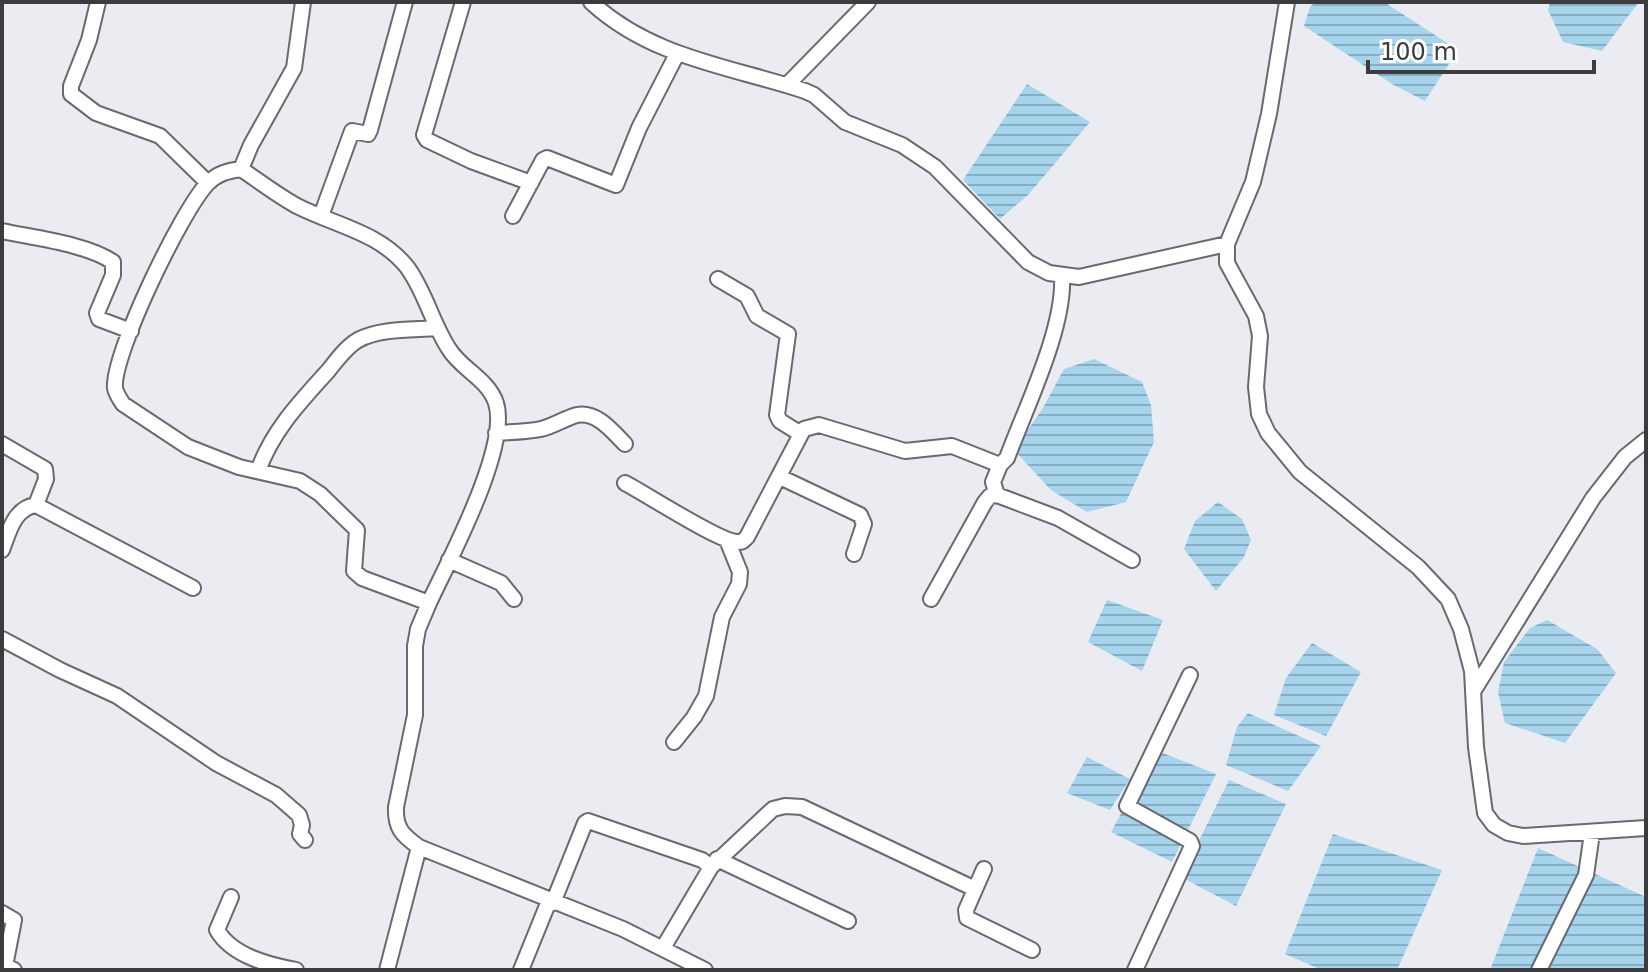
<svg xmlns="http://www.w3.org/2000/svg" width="1648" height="972" viewBox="0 0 1648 972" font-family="'DejaVu Sans',sans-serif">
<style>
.water{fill:url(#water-rules)}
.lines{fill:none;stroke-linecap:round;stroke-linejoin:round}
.minor-casing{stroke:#69696f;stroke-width:18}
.minor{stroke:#fff;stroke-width:14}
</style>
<defs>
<pattern id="water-rules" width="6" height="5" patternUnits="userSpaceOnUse" patternTransform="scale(2)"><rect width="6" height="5" fill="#a6d4ed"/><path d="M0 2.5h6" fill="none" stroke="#88adc1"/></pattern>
</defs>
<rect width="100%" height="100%" fill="#ebebf2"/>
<!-- water -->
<path class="water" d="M1315,2H1384L1458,50L1425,101L1392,84L1304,26L1310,7Z
M1550,2H1639L1602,51L1563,42L1548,10Z
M1027,84L1090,122L1028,195L1000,219L963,180Z
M1094,359L1142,382L1151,405L1154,442L1126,502L1087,512L1051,490L1014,450L1043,408L1064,369Z
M1218,502L1242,519L1251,540L1244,557L1216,591L1184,549L1195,521Z
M1107,600L1163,620L1142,671L1088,642Z
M1547,620L1597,649L1616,673L1565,743L1505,723L1498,692L1504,662L1530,628Z
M1312,643L1361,672L1326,736L1274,715L1286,678Z
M1248,713L1321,746L1288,791L1226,765L1237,727Z
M1155,750L1216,774L1172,862L1111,832Z
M1087,757L1130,779L1110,810L1067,793Z
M1229,780L1286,804L1236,906L1181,877Z
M1333,834L1442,870L1397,970H1322L1285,954Z
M1538,848L1646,897V970H1490Z"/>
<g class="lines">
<!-- minor casing -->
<g class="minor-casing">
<path id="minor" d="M98,2L89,40L71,86V94L96,113L160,136L208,183
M303,2L294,68L251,145L241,169C259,181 277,195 297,206C334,225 379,232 407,267C425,291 432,323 449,349C461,369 488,379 496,403C510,447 449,560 429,603
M463,2L424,135L427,140L471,161L531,183
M591,2C652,58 729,66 805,91L814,95L845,122L902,145L935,167L1028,262L1049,273L1079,277L1227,244
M1287,2L1269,114L1253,182L1227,244V263L1256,316L1260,336L1256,387L1259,414L1268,433L1300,472L1418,567L1448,599L1461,629L1472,671L1476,747L1485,813L1494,825L1508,833L1523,836L1646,828
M787,85L868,2
M241,169C228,171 218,173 208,183C183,208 112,354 115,388C116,394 120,399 123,404L188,447L239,467L300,481L320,494L357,530L354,571L362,578L429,603L418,629L415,646V715L396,807C395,828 402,835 419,847L623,929L705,970
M321,216L352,131L368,134L370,130L405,2
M513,216L543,160L547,158L616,185L639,128L677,54
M2,231C34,238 87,244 113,262V275L97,313L99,319L131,331
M718,279L747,296L757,316L788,334L777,415L780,421L801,434
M496,433C511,432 527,432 541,429C554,426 565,418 577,415C597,411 613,432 625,444
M2,444L45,469L46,479L36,505
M1000,465L993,482L997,495L1058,518L1132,560
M258,471C272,431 300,402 328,371C337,360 346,347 358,340C380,328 413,330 437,328
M780,477L860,515L864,524L854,554
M625,483C646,494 720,542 737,542C743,542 743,541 747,537L801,434L804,429L819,425L905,451L952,446L1000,465L1007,458C1026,407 1065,328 1062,276
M2,550C9,532 14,508 36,505L193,588
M449,560L501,583L514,599
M931,599L985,502L990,496L997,495
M2,639L60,670L117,696L216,763L276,795L299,815L302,825L300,834L305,840
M1474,690L1593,498L1625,457L1646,440
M674,742L694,717L706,696L722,617L739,584L740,572L727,540
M717,859L848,921
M711,867L773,809L785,806L802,807L975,889
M984,869L966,910L967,918L1032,950
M231,897L217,930C232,956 269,965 296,970
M553,903L585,823L588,821L702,860L711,867L663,948
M2,913L14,920L6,961V966L14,970
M387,970L419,847
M521,970L549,901
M1135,970L1192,846L1190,841L1127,806L1190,675
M1539,970L1586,875L1592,833"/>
</g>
<!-- minor -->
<use href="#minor" class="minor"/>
</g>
<!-- border -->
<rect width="1648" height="972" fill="none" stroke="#3c3c3f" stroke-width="8"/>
<!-- scale -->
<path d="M1368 60v12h226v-12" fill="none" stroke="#3c3c3f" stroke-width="4"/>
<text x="1380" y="60" font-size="24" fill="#3c3c3f" stroke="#ffffff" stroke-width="6" paint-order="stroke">100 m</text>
</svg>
